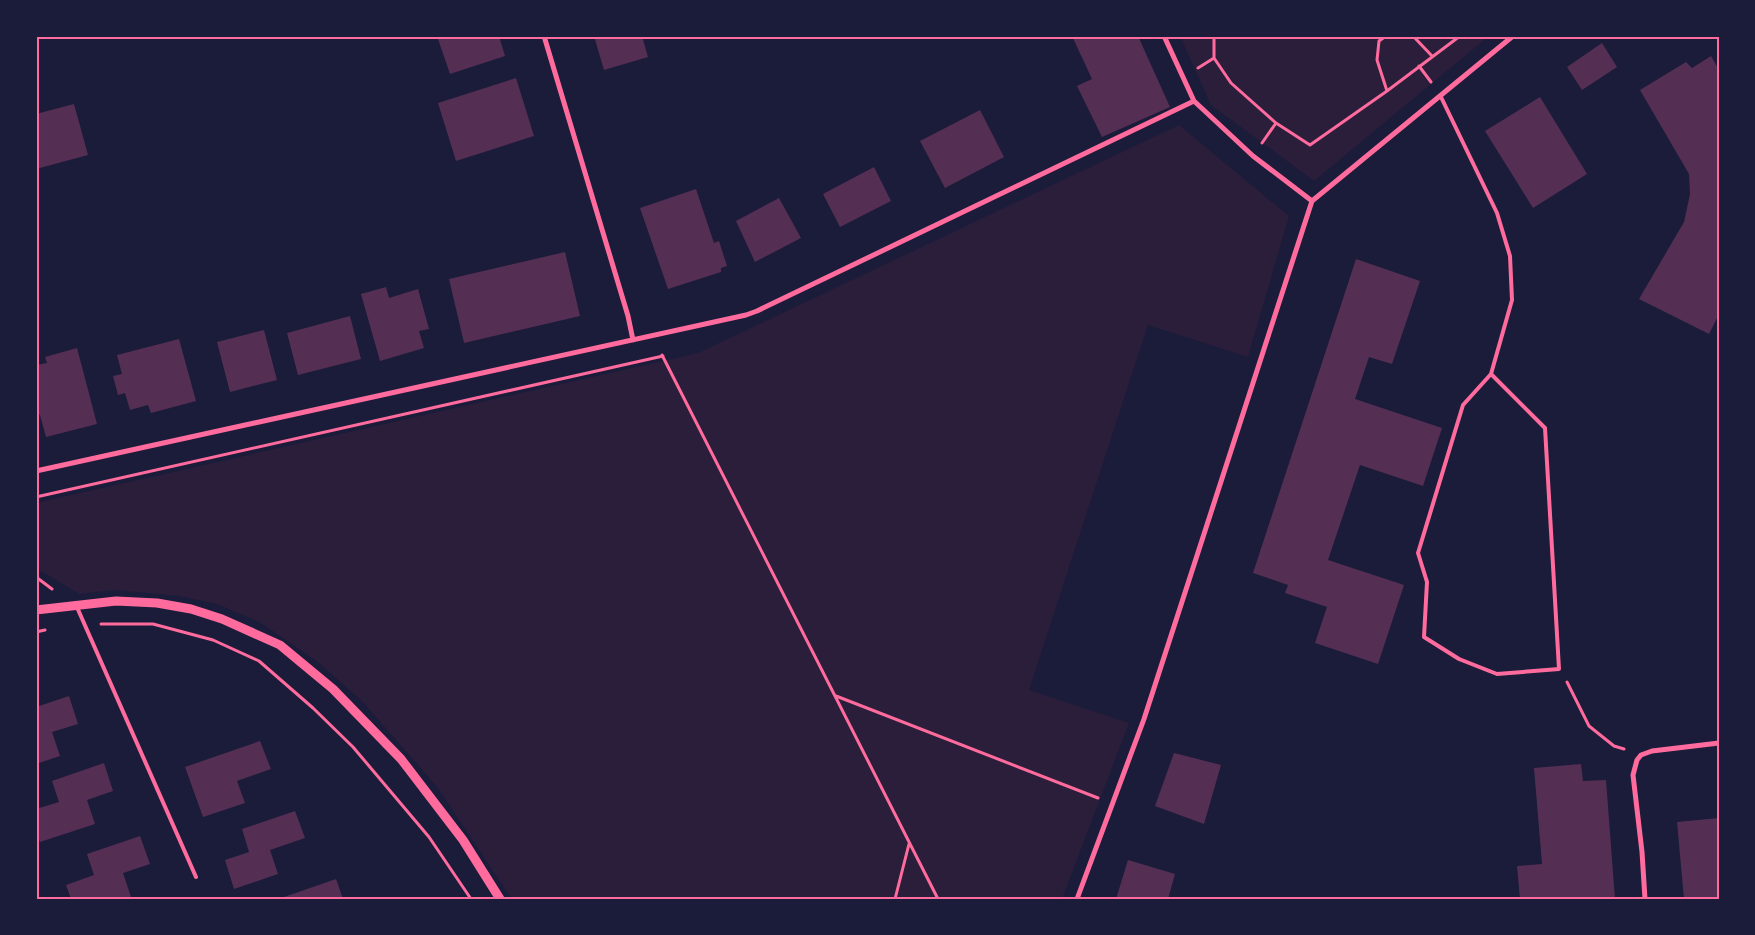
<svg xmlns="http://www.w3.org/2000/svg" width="1755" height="935" viewBox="0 0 1755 935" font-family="Rubik,sans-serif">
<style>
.green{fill:#2a1e3b}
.building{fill:#542f53}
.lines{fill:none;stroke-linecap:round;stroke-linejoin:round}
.path{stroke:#ff6b9d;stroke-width:3}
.service{stroke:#ff6b9d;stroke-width:4}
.minor{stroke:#ff6b9d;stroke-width:5}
.tertiary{stroke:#ff6b9d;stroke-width:9}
.neatline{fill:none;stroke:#ff6b9d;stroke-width:2}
</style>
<rect width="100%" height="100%" fill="#1b1b3a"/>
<!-- green -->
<path class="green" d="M1180,36H1489L1314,181L1211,105Z
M1179,125L1289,216L1248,357L1148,325L1029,690L1129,723L1062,899H512L438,788L362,701L318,662L261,623L217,604L179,596L114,590L79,594L36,568V503L698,353Z"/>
<!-- building -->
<path class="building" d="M437,36H499L505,56L450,74Z
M594,36H642L648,57L604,70Z
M1072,36H1138L1170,107L1102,137L1077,86L1092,79Z
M1602,43L1617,67L1582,90L1567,67Z
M1711,56L1719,70V314L1709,334L1639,299L1684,222L1690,194L1689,174L1640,90L1686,62L1692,68Z
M516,78L534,136L456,161L438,103Z
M1540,97L1587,174L1533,208L1485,131Z
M74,104L88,155L36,169V114Z
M980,110L1004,157L945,188L920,141Z
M874,167L891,201L840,227L823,194Z
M696,189L714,243L719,241L727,266L721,268V272L668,289L640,208Z
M779,198L801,238L755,262L736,221Z
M565,252L580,316L464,343L449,279Z
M1356,259L1420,281L1392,364L1369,357L1355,399L1442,428L1423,486L1360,465L1328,560L1404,585L1378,664L1315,643L1327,607L1285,593L1288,585L1253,573Z
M386,287L389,298L418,289L429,329L419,331L424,348L380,361L361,294Z
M350,316L361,359L298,375L287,333Z
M264,330L277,380L230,392L217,342Z
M179,339L196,401L151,413L148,405L130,410L125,393L118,395L113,376L122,374L117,355Z
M77,348L97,424L46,437L40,415L36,413V365L47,363L45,357Z
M69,696L78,724L52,732L60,756L36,764V707Z
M260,741L271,769L237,781L245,803L203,817L185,767Z
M1174,753L1221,765L1204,824L1155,806Z
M104,763L113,791L87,800L95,824L40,842L36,831V809L59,802L52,781Z
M1581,764L1583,781L1606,780L1615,899H1520L1517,866L1542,864L1534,768Z
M295,811L305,838L270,850L278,874L234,889L225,860L249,852L242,829Z
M1719,818V899H1684L1677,822Z
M140,836L150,864L123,873L131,897L125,899H71L66,885L94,875L87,854Z
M1128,860L1175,874L1168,899H1116Z
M336,879L343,899H284V897Z"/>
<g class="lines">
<!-- path -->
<path class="path" d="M1214,36V58L1231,83L1276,123L1310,145L1387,91L1460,36
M1386,36L1379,41L1377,60L1387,91
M1413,36L1432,56
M1419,66L1431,82
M1198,68L1214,58
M1262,143L1276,123
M662,355L938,899
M36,497L663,356
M36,577L52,589
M101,624H153L213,640L259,661L313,708L353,747L429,837L471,899
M36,632L45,630
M1567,682L1589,726L1614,746L1624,749
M836,696L1098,798
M895,899L909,844"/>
<!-- service -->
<path class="service" d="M1441,97L1497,213L1510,256L1512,300L1491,374
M1491,374L1545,428L1559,669L1497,674L1459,659L1424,637L1427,582L1418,553L1463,405Z
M76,605L196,877"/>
<!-- minor -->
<path class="minor" d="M544,36L628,316L633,340
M1164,36L1194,101L1253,156L1312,201
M1312,201L1513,36
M36,471L746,315L757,311L1194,101
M1077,899L1144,719L1312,201
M1645,899L1642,852L1633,775L1637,760L1641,755L1652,751L1719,743"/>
<!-- tertiary -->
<path class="tertiary" d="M36,610L116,601L157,603L191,609L222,619L280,645L333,689L401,759L463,840L500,899"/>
</g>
<!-- border -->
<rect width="1755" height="935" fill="none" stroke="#1b1b3a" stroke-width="75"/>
<rect x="38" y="38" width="1680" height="860" class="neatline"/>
</svg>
